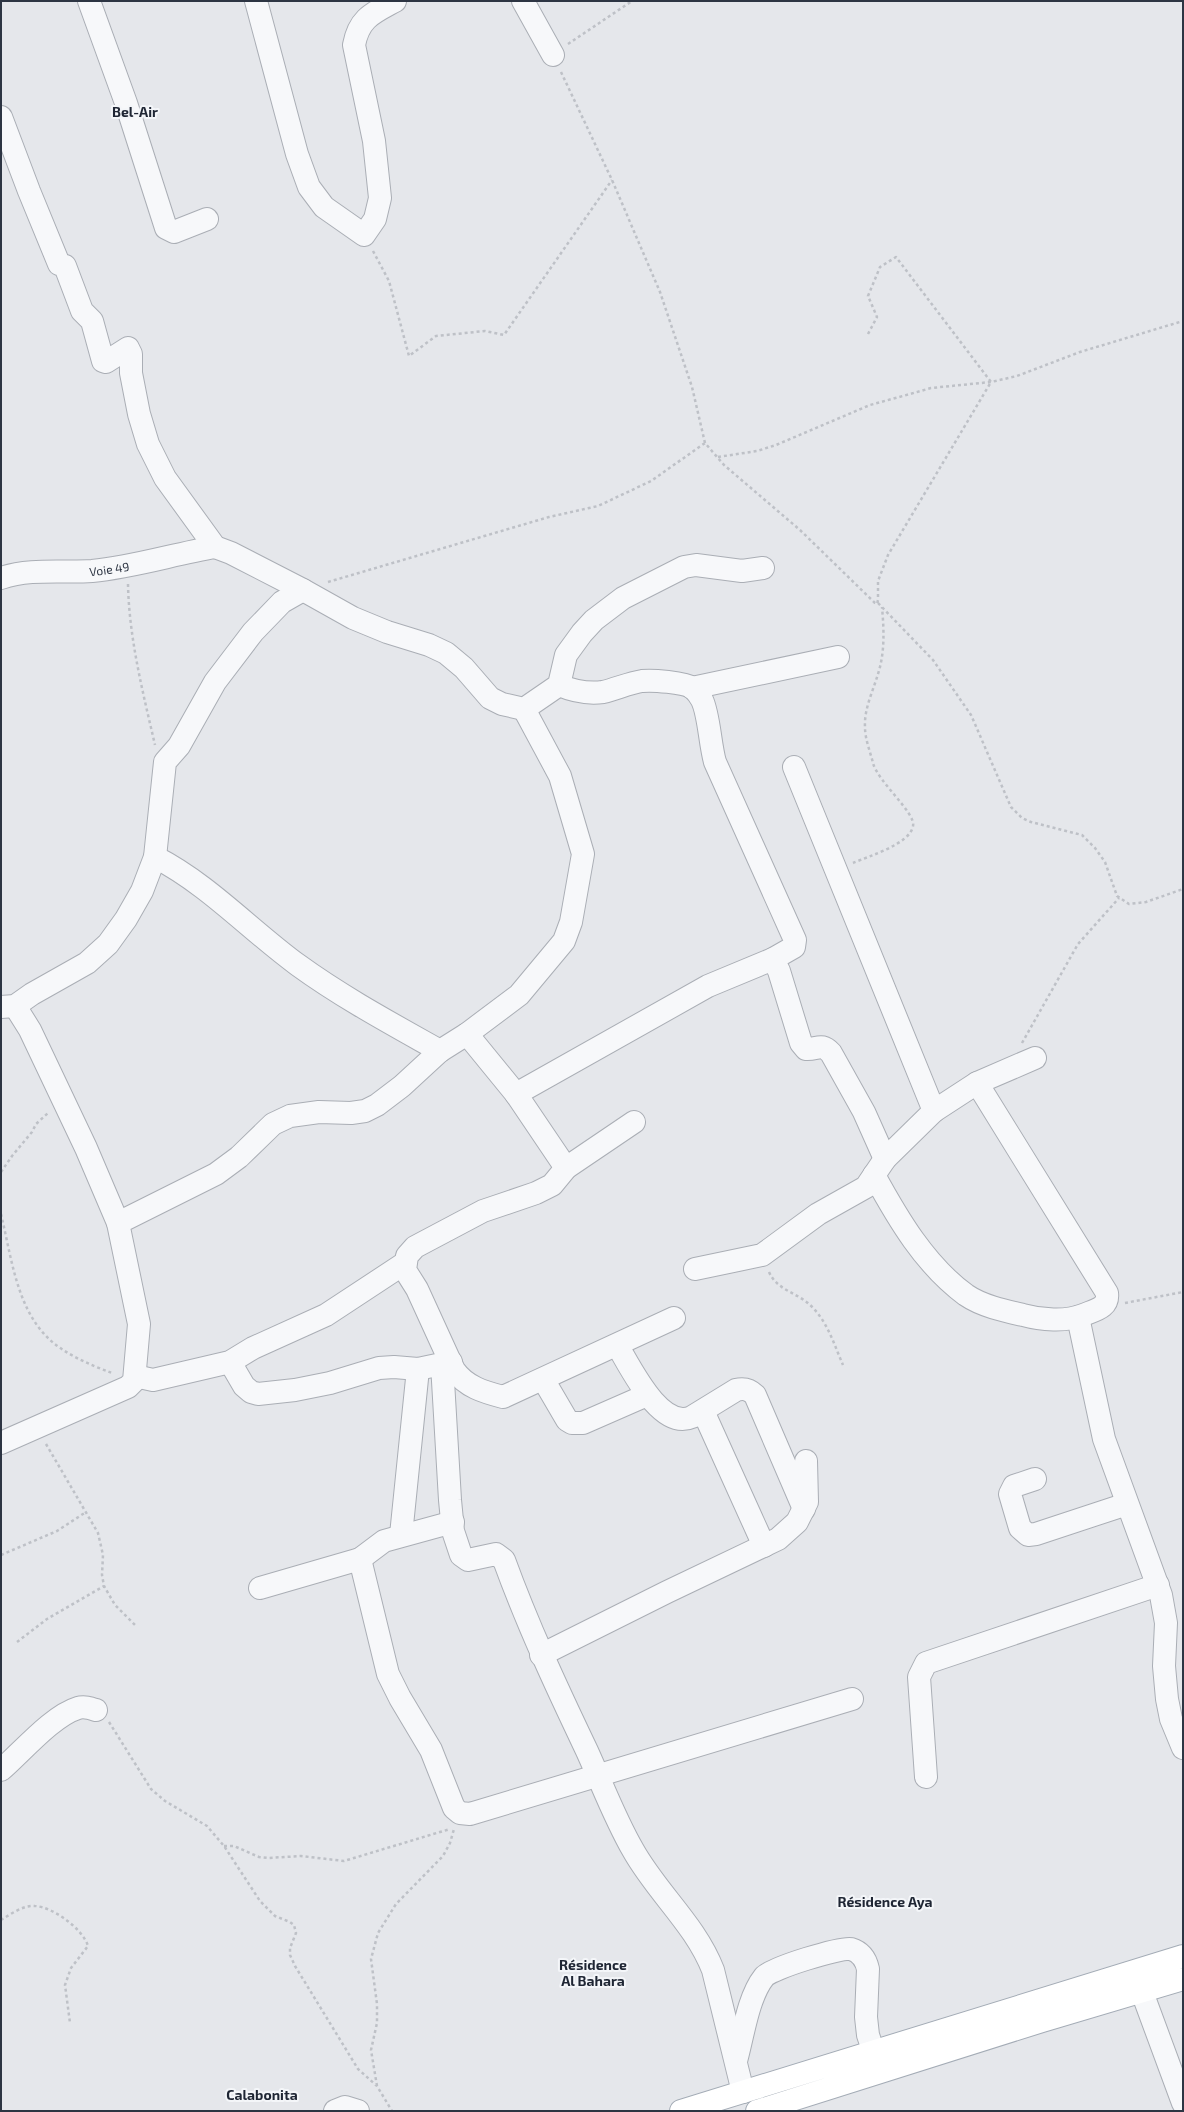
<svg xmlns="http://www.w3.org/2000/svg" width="1184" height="2112" viewBox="0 0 1184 2112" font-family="'Exo 2',sans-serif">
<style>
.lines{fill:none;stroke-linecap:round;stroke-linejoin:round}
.minor-casing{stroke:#aaaeb5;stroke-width:24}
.major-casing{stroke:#a4acb6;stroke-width:24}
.path{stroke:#bec1c7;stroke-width:2.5;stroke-dasharray:3 3;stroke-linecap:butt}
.minor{stroke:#f7f8fa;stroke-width:22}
.major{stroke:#fff;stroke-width:22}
.labels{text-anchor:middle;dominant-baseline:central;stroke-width:4;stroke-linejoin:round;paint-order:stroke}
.street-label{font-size:12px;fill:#2d3543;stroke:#f4f6f9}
.quarter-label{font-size:14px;font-weight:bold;fill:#1f2634;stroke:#f4f6f9}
</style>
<rect width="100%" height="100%" fill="#e5e7eb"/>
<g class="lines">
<!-- minor casing -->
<g class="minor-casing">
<g id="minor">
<path d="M89,1L126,103L166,228L174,232L207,219"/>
<path d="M256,1L297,154L309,187L324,207L364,235L375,219L380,198L374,141L354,45C359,18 373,13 395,1"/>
<path d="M523,1L553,55"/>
<path d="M1,117L29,191L59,264L65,266L82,311L92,321L103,361L106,362L128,348L131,354V373L139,414L148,444L165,478L215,547L231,553L303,590L353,618L387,632L429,645L446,653L464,668L490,698L502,704L524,709L559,685L566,655L582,633L594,620L623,598L684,567L696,565L742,571L763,568"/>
<path id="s1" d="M1,578C30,568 63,573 92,571C134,567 174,554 215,547"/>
<path d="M559,685C573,691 588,694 603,692C616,689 629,683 642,681C652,680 684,682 693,688C696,691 700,696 702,700C709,714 710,745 715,762L795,940L794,947L773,959L779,971L801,1043L806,1049C817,1050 821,1042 831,1053L864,1112L885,1159"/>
<path d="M692,688L838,657"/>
<path d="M794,767L934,1111"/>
<path d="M155,857C208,884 250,930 298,965C342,997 392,1024 440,1051"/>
<path d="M15,1006L30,1030L86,1148L118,1223"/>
<path d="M1,1007L15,1006L32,994L87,963L108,944L126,919L142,891L155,857L165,762L179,746L215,682L253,632L282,602L303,590"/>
<path d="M467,1034L516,1094L566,1168"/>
<path d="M516,1094L708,986L773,959"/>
<path d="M634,1122L566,1168L552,1185L536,1193L483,1211L415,1247L407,1256L405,1270L417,1289L454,1370C466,1387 484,1392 503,1397L674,1318"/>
<path d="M874,1175C898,1219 925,1265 966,1295C982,1306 1005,1311 1023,1315C1041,1320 1066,1322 1083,1315C1095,1310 1109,1308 1107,1293L977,1083"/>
<path d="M695,1269L762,1255L818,1214L866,1187L885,1159L934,1111L977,1083L1035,1058"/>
<path d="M1078,1317L1104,1439L1161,1595L1166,1623L1164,1666L1167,1699L1171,1719L1183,1748"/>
<path d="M617,1345C630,1366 660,1431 692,1417L736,1390C744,1388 749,1389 755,1395L804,1509"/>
<path d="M230,1362L244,1386L251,1392L258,1394L295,1390L330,1383L379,1368L394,1367L418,1369L451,1362"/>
<path d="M442,1364L450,1500L453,1531L461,1555L468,1560L496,1554L504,1560C528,1626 557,1688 587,1751C602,1784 615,1819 633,1850C657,1893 695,1924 713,1970L743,2092"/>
<path d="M135,1376L153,1380L230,1362L253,1348L326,1315L405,1263"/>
<path d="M543,1379L567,1420L572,1423H583L647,1395"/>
<path d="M703,1411L764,1546"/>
<path d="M1,1443L128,1387L134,1381L139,1324L118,1223L216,1174L239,1157L273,1124L290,1116L319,1112L351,1113L365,1111L377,1105L402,1086L440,1051L467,1034L519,995L564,941L571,922L583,854L560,776L524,709"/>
<path d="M1035,1479L1014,1486L1010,1494L1020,1528L1028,1535L1036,1534L1127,1504"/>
<path d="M401,1535L418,1369"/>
<path d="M360,1559L388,1674L400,1698L431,1750L454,1808L460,1813L470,1814L852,1699"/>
<path d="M260,1588L360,1559L384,1541L453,1522"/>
<path d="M541,1655L667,1592L778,1539L797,1522L807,1502L806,1461"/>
<path d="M1,1770C22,1752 52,1716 78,1708C84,1706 90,1708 96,1710"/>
<path d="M926,1777L919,1677L926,1663L1158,1585"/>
<path d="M1142,1992L1183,2103"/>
<path d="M736,2061C743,2036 748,1997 764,1977C771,1968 841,1947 851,1949C861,1952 866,1960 868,1969L866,2017L868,2035L874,2053"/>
<path d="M335,2111L345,2107L358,2111"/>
</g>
</g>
<!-- major casing -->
<g class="major-casing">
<path id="major" d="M681,2111L1183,1956
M757,2111L1042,2021L1183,1979"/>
</g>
<!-- path -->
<path class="path" d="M568,44L632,1
M561,72L612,180L660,292L692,387L705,443L724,465L800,530L875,603L877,604L878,600V581L888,555L991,382
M373,251L389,281L409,356L436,336L485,331L504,335L612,180
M868,334L877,317L868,296L880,267L896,257L991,382
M718,457L757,451L776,445L870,405L910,394L931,388L991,382L1017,376L1080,352L1183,321
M328,582L549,517L598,506L651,481L705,443
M128,584C129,638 143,693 155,745
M878,603L933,660L971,715L1011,807L1022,818L1031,822L1082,835L1095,848L1105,862L1117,896L1129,904L1146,902L1183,889
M853,863C869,856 910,844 913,826C916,813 878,782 873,763C870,751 865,739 865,727C864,709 873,691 878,674C885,652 884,630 882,607
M1022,1043L1078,944L1119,898
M1,1172L12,1156L32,1132L36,1124L48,1113
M1,1214C11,1255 16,1305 46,1336C62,1353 90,1365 112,1373
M769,1272C778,1292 799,1292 813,1308C828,1323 835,1347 843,1365
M1125,1303L1183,1292
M46,1444L98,1533L103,1555L102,1575L104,1586L115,1605L137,1627
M1,1555L57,1531L86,1512
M17,1642L47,1619L104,1586
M109,1722L151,1789L165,1801L207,1826L224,1846L260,1901L275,1916L290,1922L294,1925L296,1933L290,1948V1955L295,1966L358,2069L377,2086L392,2111
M224,1846H234L259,1857L268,1858L301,1856L344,1861L450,1829
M1,1920C11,1914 23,1905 35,1906C53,1907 83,1929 88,1946L71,1968L65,1985L70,2023
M377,2086L371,2050L377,2023V2004L371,1959L378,1933L396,1904L443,1856L450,1843L454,1829"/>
<!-- minor -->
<use href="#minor" class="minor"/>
<!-- major -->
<use href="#major" class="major"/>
</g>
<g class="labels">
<!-- street labels -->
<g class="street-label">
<text stroke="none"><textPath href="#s1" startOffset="109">Voie 49</textPath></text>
</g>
<!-- quarter labels -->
<g class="quarter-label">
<text x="135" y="111">Bel-Air</text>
<text x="885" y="1901">Résidence Aya</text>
<text x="593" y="1964">Résidence<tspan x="593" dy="16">Al Bahara</tspan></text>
<text x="262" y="2094">Calabonita</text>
</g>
</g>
<!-- border -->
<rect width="1184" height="2112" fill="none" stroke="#2d3543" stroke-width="4"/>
</svg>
